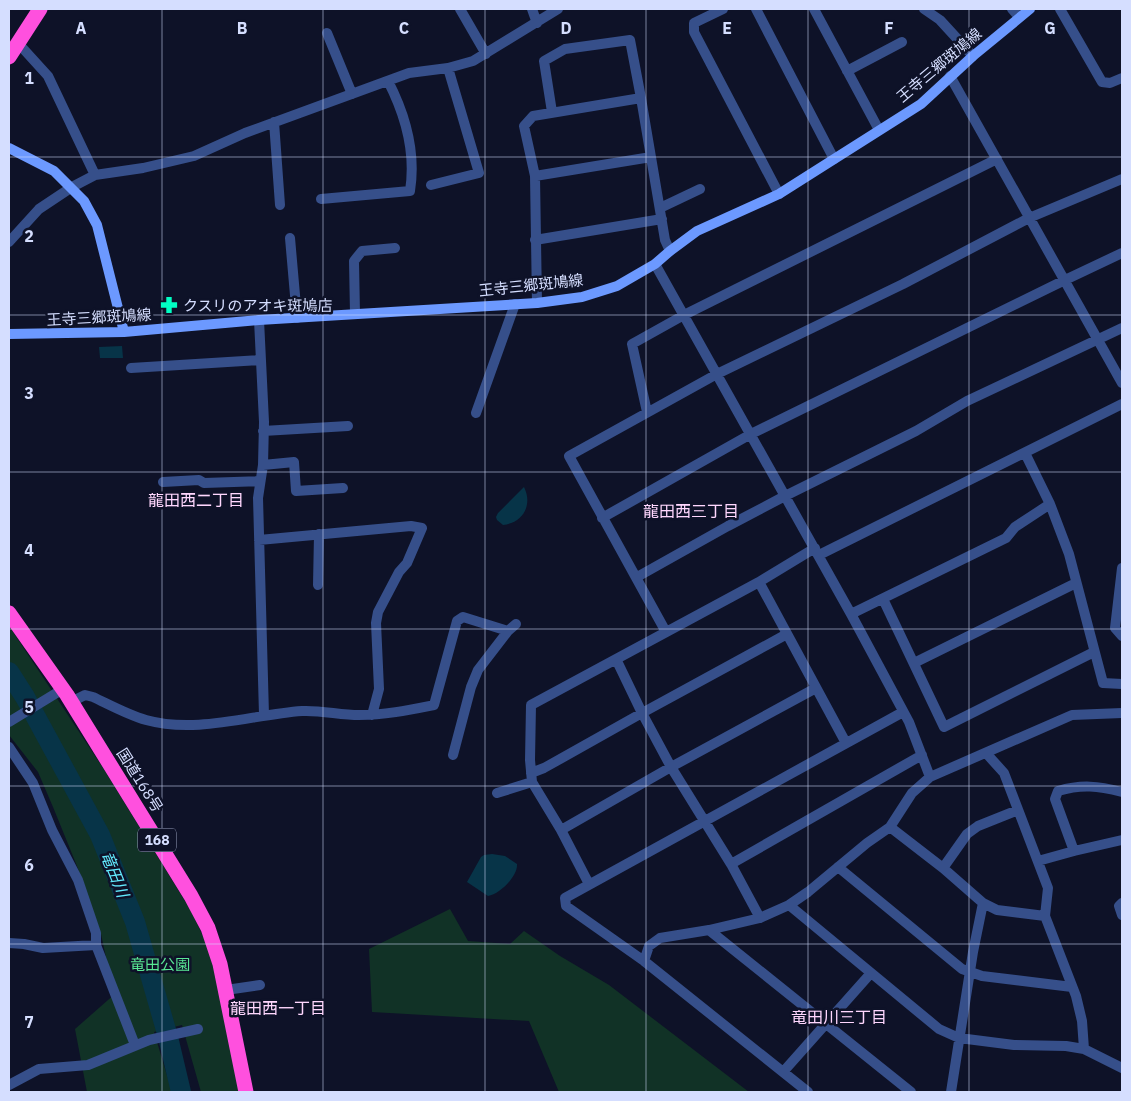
<svg xmlns="http://www.w3.org/2000/svg" width="1131" height="1101" viewBox="0 0 1131 1101" font-family="'IBM Plex Sans','Noto Sans JP',sans-serif">
<style>
.green{fill:#113226}
.water{fill:#073448}
.lines{fill:none;stroke-linecap:round;stroke-linejoin:round}
.river{stroke:#073448;stroke-width:20}
.street{stroke:#364f8a;stroke-width:10}
.secondary{stroke:#6c99ff;stroke-width:10}
.highway{stroke:#ff50de;stroke-width:15}
.grid{fill:none;stroke:#d5deff;stroke-width:1;stroke-opacity:0.55}
.labels{text-anchor:middle;dominant-baseline:central;stroke-width:5;stroke-linejoin:round;paint-order:stroke}
.shield{fill:#0e1228;stroke:#99a1be;stroke-width:1}
.shield-label{font-size:14px;font-weight:bold;fill:#d5deff}
.street-label{font-size:15px;fill:#d5deff;stroke:#0e1228}
.poi-label{font-size:15px;fill:#d5deff;stroke:#0e1228;text-anchor:start}
.park-label{font-size:15px;fill:#59e794;stroke:#0e1228}
.neighbourhood-label{font-size:16px;fill:#ffd7fe;stroke:#0e1228}
.water-label{font-size:16px;font-style:italic;fill:#63ebff;stroke:#0e1228}
.grid-label{font-size:16px;text-anchor:middle;font-weight:bold;fill:#d5deff;stroke:#0e1228;stroke-width:5;stroke-linejoin:round;paint-order:stroke}
</style>
<rect width="100%" height="100%" fill="#0e1228"/>
<!-- green -->
<path class="green" d="M9,626L103,768L191,911L210,951L222,998L240,1092H201L182,1025L154,1032L172,1092H87L75,1029L116,993L110,976L101,934L77,866L53,807L38,772L9,735Z
M450,909L468,941L510,944L524,931L560,956L609,985L749,1092H559L529,1021L372,1012L369,949Z"/>
<!-- water -->
<path class="water" d="M122,346L123,358H100L99,347Z
M524,487C533,505 523,523 503,525L497,520L496,517L498,513Z
M492,854L505,856L517,864C518,876 500,894 488,896L467,882L481,857L484,855Z"/>
<g class="lines">
<!-- river -->
<path class="river" d="M9,672L25,697L100,835L135,922L168,1037L181,1092"/>
<!-- street -->
<path class="street" d="M460,9L486,54
M532,9L537,23
M723,9L694,23V32L779,194
M756,9L834,159
M814,9L879,130
M924,9L940,20L973,56
M1012,9L1019,17
M1060,9L1102,82L1110,83L1122,78
M327,33L352,94
M18,43L48,76L95,175
M847,71L902,42
M950,76L1122,383
M552,112L544,61L565,49L630,40L641,98
M274,122L280,205
M535,176L651,157
M431,185L479,173L448,68
M321,199L410,191C416,153 405,114 388,81
M660,208L700,189
M290,238L297,318
M535,240L662,219
M9,242L39,209L72,187L95,175L143,168L194,156L245,133L409,73L448,68L473,61L558,9
M655,264L851,614L909,722L930,777
M537,303L535,176L524,126L533,116L641,98L665,240L670,251
M355,314L354,261L362,251L395,248
M259,320L264,422L263,465L258,498L264,715
M131,368L260,360
M647,412L632,344L684,315L997,159
M476,413L515,304
M263,431L348,426
M1025,453L1050,504L1069,554L1103,683L1122,684
M263,465L294,462L296,491L343,488
M163,482L199,480L204,483L260,481
M602,518L751,434L1065,280L1122,253
M259,540L411,526L422,528L407,563L399,572L378,612L376,623L379,689L372,715
M819,555L1122,404
M1122,568L1115,628L1122,636
M637,577L728,526L785,496L916,431L967,401L1122,328
M759,582L846,743
M318,585L319,534
M883,599L944,727L1094,652
M851,614L1006,538L1015,527L1050,504
M666,632L569,456L717,374L903,284L1029,218L1122,179
M616,659L642,713L671,767L731,864L760,918
M914,663L1076,583
M71,702L85,695L93,697C110,705 128,715 146,720C197,734 250,715 302,711C321,710 340,715 359,715C385,715 409,710 434,705L457,621L463,617L508,631
M9,722L63,689
M9,747L33,783L52,830L78,880L96,933V945L135,1045
M986,753L1004,773L1048,888L1045,916L1076,996L1082,1021L1084,1049
M453,755L471,687L478,670L508,631L516,624
M531,773L544,768L642,713L787,634
M497,793L532,782
M890,827L943,868L983,903L973,952L951,1092
M561,830L671,767L816,688
M1074,851L1055,799L1058,791C1082,784 1098,786 1122,792
M1038,861L1074,851L1122,840
M731,864L922,755
M838,867L962,969L982,976L1072,987
M943,868L967,834L978,826L1018,810
M589,884L561,830L532,782L530,760L531,705L759,582L815,548
M983,903L997,910L1045,916
M1122,903L1119,906L1122,915
M789,905L939,1029L959,1038L1014,1045L1066,1046L1084,1049L1122,1068
M709,930L911,1092
M9,943L24,944L43,948L96,945
M644,961L649,946L660,938L709,930L760,918L789,905L808,892L867,843L890,827L912,793L930,777L1072,715L1122,713
M226,990L260,985
M783,1072L871,973
M9,1085L39,1069L88,1065L149,1040L198,1029
M808,1092L644,961L566,906L565,898L903,712"/>
<!-- secondary -->
<path class="secondary" d="M9,148L54,171L84,201L97,225L124,332
M9,334L124,332L259,320L537,303L582,297L617,286L655,264L670,251L697,231L779,194L921,104L973,56L1030,9"/>
<!-- highway -->
<path class="highway" d="M9,57L40,9
M9,613L67,695L191,896L208,928L220,964L246,1092"/>
</g>
<!-- grid -->
<path class="grid" d="M162,9V1092M323,9V1092M485,9V1092M646,9V1092M808,9V1092M969,9V1092M9,157H1122M9,315H1122M9,472H1122M9,629H1122M9,786H1122M9,944H1122"/>
<!-- icons -->
<defs>
<g id="pharmacy-bare" transform="scale(1.35)"><path d="M-2-6h4v4h4v4h-4v4h-4v-4h-4v-4h4Z" fill="#01ffc4" stroke="#0e1228" stroke-width="2.5" paint-order="stroke"/></g>
</defs>
<g fill-rule="evenodd">
<use href="#pharmacy-bare" x="169" y="305"/>
</g>
<g class="labels">
<!-- shield labels -->
<rect class="shield" x="138" y="828.5" width="38" height="23" rx="4"/>
<g class="shield-label">
<text x="157" y="840">168</text>
</g>
<!-- street labels -->
<g class="street-label">
<text transform="translate(939 65) rotate(-40)">王寺三郷斑鳩線</text>
<text transform="translate(531 285) rotate(-6)">王寺三郷斑鳩線</text>
<text transform="translate(99 317) rotate(-3)">王寺三郷斑鳩線</text>
<text transform="translate(140 780) rotate(58)">国道168号</text>
</g>
<!-- poi labels -->
<g class="poi-label">
<text x="183" y="305">クスリのアオキ斑鳩店</text>
</g>
<!-- park labels -->
<g class="park-label">
<text x="160" y="964">竜田公園</text>
</g>
<!-- neighbourhood labels -->
<g class="neighbourhood-label">
<text x="196" y="500">龍田西二丁目</text>
<text x="691" y="511">龍田西三丁目</text>
<text x="278" y="1008">龍田西一丁目</text>
<text x="839" y="1017">竜田川三丁目</text>
</g>
<!-- water labels -->
<g class="water-label">
<text transform="translate(115 874) rotate(68)">竜田川</text>
</g>
</g>
<g class="grid-label">
<text x="81" y="34">A</text>
<text x="242" y="34">B</text>
<text x="404" y="34">C</text>
<text x="566" y="34">D</text>
<text x="727" y="34">E</text>
<text x="889" y="34">F</text>
<text x="1050" y="34">G</text>
<text x="29" y="84">1</text>
<text x="29" y="242">2</text>
<text x="29" y="399">3</text>
<text x="29" y="556">4</text>
<text x="29" y="713">5</text>
<text x="29" y="871">6</text>
<text x="29" y="1028">7</text>
</g>
<!-- border -->
<rect width="1131" height="1101" fill="none" stroke="#d5deff" stroke-width="20"/>
</svg>
